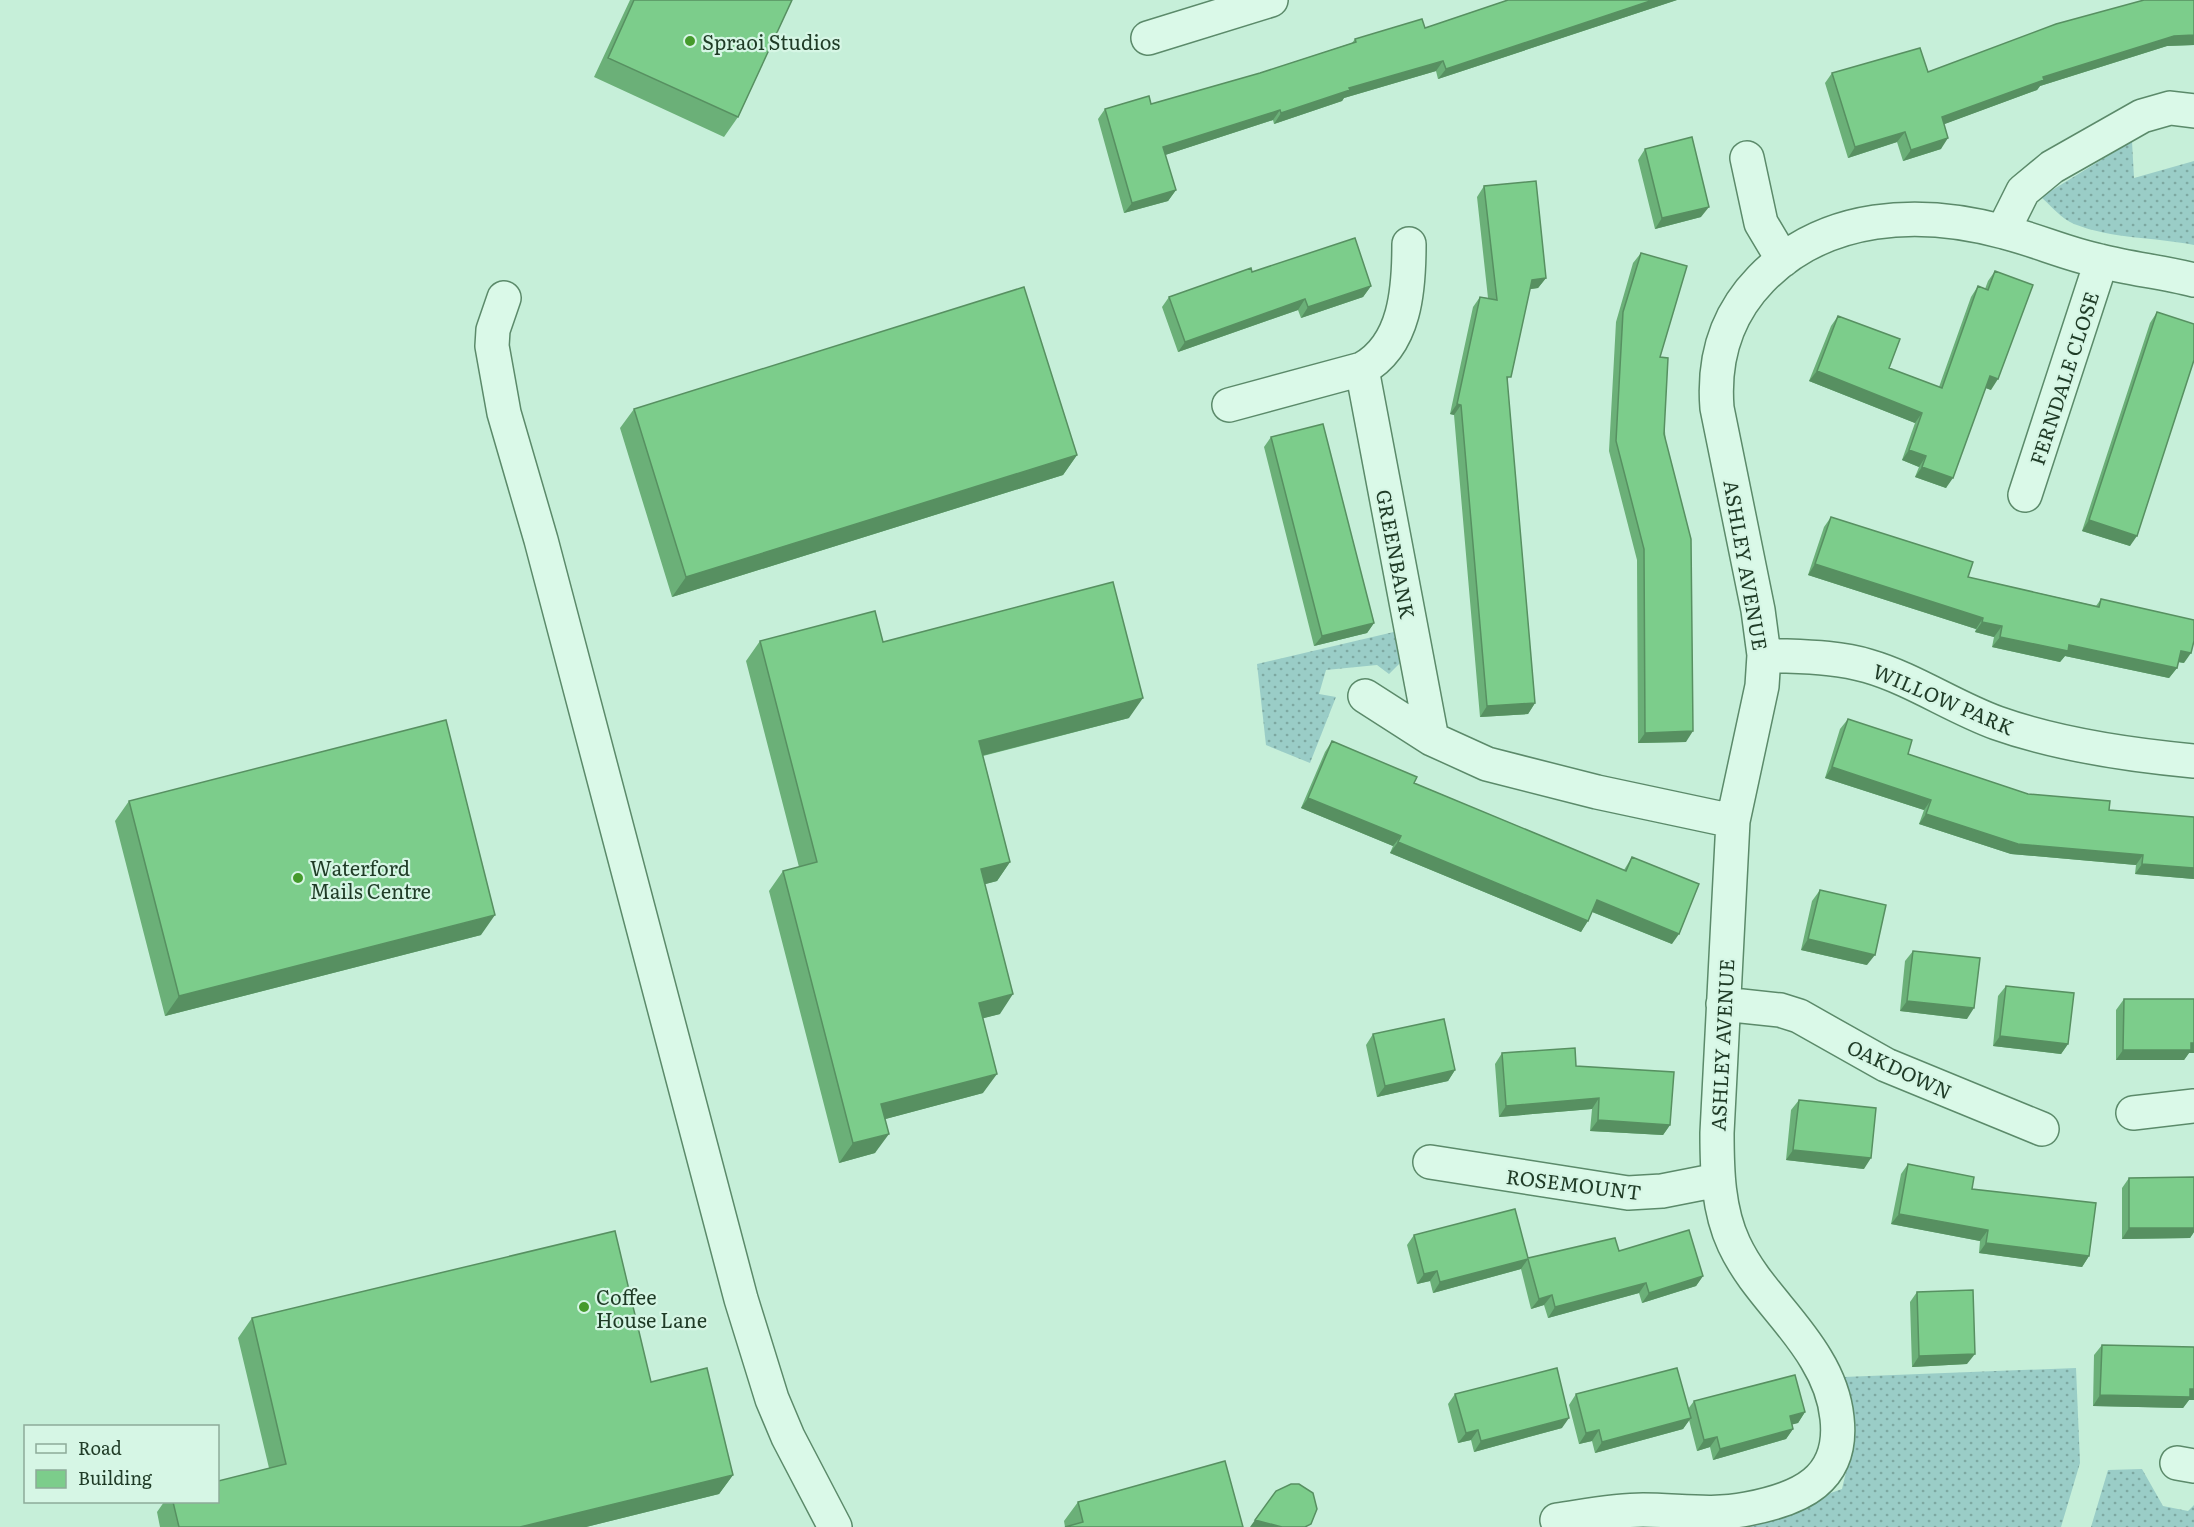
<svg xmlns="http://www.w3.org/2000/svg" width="2194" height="1527" viewBox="0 0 2194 1527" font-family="Literata,serif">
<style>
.grass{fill:url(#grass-dots)}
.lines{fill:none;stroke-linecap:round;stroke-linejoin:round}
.minor-casing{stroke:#5b8a6a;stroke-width:36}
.minor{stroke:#daf9e8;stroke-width:33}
.wall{fill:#6bb078}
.shaded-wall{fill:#579061}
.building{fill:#7ccd8b;stroke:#579061;stroke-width:1.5}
.poi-dot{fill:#459a2b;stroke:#d6f6e5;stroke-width:2}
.labels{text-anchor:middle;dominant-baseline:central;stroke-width:4.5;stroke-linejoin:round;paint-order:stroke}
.poi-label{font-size:20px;fill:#1f3b26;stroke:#d6f6e5;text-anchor:start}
.street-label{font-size:20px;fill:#1f3b26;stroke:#d6f6e5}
</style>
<defs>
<pattern id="grass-dots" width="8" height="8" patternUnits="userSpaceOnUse" patternTransform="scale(1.5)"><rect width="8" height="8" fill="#9acdc7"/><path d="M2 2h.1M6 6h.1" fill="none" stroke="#7da8a1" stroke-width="1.8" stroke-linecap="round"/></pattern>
</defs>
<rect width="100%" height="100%" fill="#c6efd9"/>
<!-- grass -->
<path class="grass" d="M2132,141L2134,178L2194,161V245C2154,237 2112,239 2074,224C2062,219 2051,206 2041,197Z
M1398,631L1402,661L1389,674L1377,665L1326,670L1319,694L1336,697L1310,763L1266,745L1257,664Z
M2076,1368L2080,1463L2061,1527H1736L1842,1489L1853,1442L1843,1377Z
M2142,1469L2163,1506L2188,1511L2194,1505V1527H2091L2108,1470Z"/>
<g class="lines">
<!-- minor casing -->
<g class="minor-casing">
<path id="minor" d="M1148,38L1271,0
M1747,158L1761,223L1783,260
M2003,231L2023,191L2052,167L2142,116L2170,108L2194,111
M504,298L493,330L492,346L504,413L541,540L741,1299L772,1399L788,1437L835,1527
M1362,369L1432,739
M1229,405L1362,369C1406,345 1409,288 1409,244
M2025,495L2101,262
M1764,655C1798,657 1835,656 1868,666C1913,679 1953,707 1997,723C2059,745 2129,755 2194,761
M1365,696L1432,739L1487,764L1597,792L1733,821
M1723,1004L1780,1010L1799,1016L1886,1065L2042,1129
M2133,1113L2194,1106
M1430,1162L1628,1193L1662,1191L1718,1180
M2177,1463L2194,1466
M1557,1520C1585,1516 1614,1510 1643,1510C1678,1510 1712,1516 1747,1509C1800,1499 1844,1480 1837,1418C1835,1398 1827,1377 1816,1359C1792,1318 1754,1287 1734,1244C1718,1210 1717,1170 1717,1133L1733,821L1762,686L1764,655L1758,610L1717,408C1713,358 1726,315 1761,279C1825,213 1920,209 2004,232C2036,240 2067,254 2100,261C2131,269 2163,272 2194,280"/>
</g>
<!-- minor -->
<use href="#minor" class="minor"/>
</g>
<!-- wall -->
<path class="wall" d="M630,0H792L738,117L724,137L594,77Z
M1508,0H1677L1438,79L1436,71L1344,98L1342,101L1274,124L1273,120L1165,155L1176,190L1168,201L1124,213L1098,119L1105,109L1151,104L1260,73L1352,43L1355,39L1425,28Z
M2194,0V45L2167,46L2040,86L2037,90L1944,124L1941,149L1903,161L1897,142L1848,158L1825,83L1832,73L1928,72Z
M1645,149L1701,217L1655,229L1638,160Z
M1484,186L1546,278L1538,288L1530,289L1507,383L1535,703L1528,714L1480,717L1454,415L1450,414L1473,307L1480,297L1488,298L1477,197Z
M1641,253L1660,357L1686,742L1638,743L1637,560L1609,451L1616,322L1633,263Z
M1995,271L1991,390L1986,388L1946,488L1915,477L1919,467L1902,460L1915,423L1809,381L1831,326L1838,316L1889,368L1939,387L1971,297L1978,286L1985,289L1988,281Z
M1252,272L1371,286L1363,297L1301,318L1298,310L1178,352L1162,307L1169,297Z
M2157,312L2130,546L2082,531L2150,323Z
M634,409L1077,455L1063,475L672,597L620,428Z
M1271,437L1374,623L1367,633L1314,646L1264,447Z
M1831,517L1968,577L2096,606L2101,599L2184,663L2178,662L2177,668L2169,678L2065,656L2060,662L1992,647L1994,637L1975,632L1976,629L1808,575L1824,527Z
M760,641L883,642L1129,718L983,756L1010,862L997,881L985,884L1000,1014L983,1018V1093L885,1119L875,1153L839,1163L769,891L783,871L799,867L746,661Z
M1848,719L1908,754L2028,794L2109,810L2194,817V879L2135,874L2136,865L2011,854L1919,824L1924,810L1825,778L1840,729Z
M1332,741L1414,783L1624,870L1632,857L1672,944L1592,912L1581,932L1390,853L1393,846L1301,808L1325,752Z
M129,801L481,935L165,1016L115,821Z
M1820,890L1867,965L1801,950L1812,901Z
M1913,951L1967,1019L1900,1011L1905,961Z
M2006,986L2068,1044L2061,1054L1993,1046L1998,996Z
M2124,999H2194V1053H2189L2184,1060H2116V1010Z
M1373,1034L1455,1070L1448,1081L1377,1097L1366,1045Z
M1502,1053L1576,1066L1670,1125L1663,1135L1590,1131L1592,1109L1499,1117L1495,1064Z
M1799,1100L1864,1169L1786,1160L1791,1110Z
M1908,1164L1972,1189L2089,1256L2082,1267L1979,1253L1980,1241L1891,1224L1901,1174Z
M2129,1178L2194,1228V1232L2190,1238L2122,1239V1188Z
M1414,1235L1528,1258L1619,1251L1703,1276L1696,1286L1642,1303L1639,1293L1548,1318L1544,1305L1531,1309L1521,1269L1433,1293L1430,1281L1417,1284L1407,1245Z
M1917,1292L1967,1364L1912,1367L1910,1302Z
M252,1318L651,1382L733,1475L719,1494L586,1527H160L157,1512L164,1502H218L269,1468L238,1338Z
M2102,1345L2189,1400L2183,1408L2093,1406L2094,1355Z
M1455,1394L1562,1428L1474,1452L1471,1440L1458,1443L1448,1404Z
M1576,1394L1688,1409L1694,1401L1805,1412L1798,1423L1792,1424L1793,1429L1786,1439L1713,1460L1710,1447L1697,1451L1689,1420L1683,1429L1595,1453L1592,1441L1579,1444L1569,1405Z
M1078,1502L1243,1527H1065L1064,1521Z"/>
<!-- shaded-wall -->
<path class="shaded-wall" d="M1653,0H1677L1438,79L1446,69Z
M2194,35V45L2167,46L2040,86L2037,90L1934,128L1942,117L2043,77L2174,36Z
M1443,61L1436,71L1344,98L1342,101L1274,124L1281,113L1349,88Z
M1280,110L1273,120L1156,158L1163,147Z
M1905,132L1897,142L1848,158L1855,147Z
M1948,138L1941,149L1903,161L1911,150Z
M1176,190L1168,201L1124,213L1132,203Z
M1709,207L1701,217L1655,229L1662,218Z
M1546,278L1538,288L1524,290L1532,280Z
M1371,286L1363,297L1301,318L1308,307Z
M1305,299L1298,310L1178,352L1185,342Z
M1817,371L1922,413L1915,423L1809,381Z
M1990,376L1998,379L1991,390L1983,387Z
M1457,404L1461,405L1454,415L1450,414Z
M1909,450L1926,456L1919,467L1902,460Z
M1077,455L1063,475L672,597L686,577Z
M1922,467L1953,478L1946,488L1915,477Z
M2089,520L2137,536L2130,546L2082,531Z
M1815,564L1983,618L1976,629L1808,575Z
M1982,622L2002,626L1994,637L1975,632Z
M1374,623L1367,633L1314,646L1322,636Z
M2000,637L2069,645L2177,668L2169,678L2065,656L2060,662L1992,647Z
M2181,651L2191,653L2184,663L2173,661Z
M1143,698L1129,718L965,760L979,741Z
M1535,703L1528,714L1480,717L1487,706Z
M1693,731L1686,742L1638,743L1645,733Z
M1832,767L1931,800L1924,810L1825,778Z
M1308,798L1401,836L1393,846L1301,808Z
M1926,814L2143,855L2136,865L2011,854L1919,824Z
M1398,842L1588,921L1581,932L1390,853Z
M1010,862L997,881L967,889L981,869Z
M2142,864L2194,868V879L2135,874Z
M1597,900L1679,934L1672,944L1590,911Z
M495,915L481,935L165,1016L179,996Z
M1808,939L1875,955L1867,965L1801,950Z
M1013,994L1000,1014L965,1023L979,1003Z
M1907,1001L1974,1008L1967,1019L1900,1011Z
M2000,1036L2068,1044L2061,1054L1993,1046Z
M2194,1043V1053H2189L2184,1060H2116L2123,1050Z
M1455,1070L1448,1081L1377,1097L1385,1086Z
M997,1074L983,1093L867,1124L881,1104Z
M1599,1098L1592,1109L1499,1117L1506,1106Z
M1598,1120L1670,1125L1663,1135L1590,1131Z
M889,1134L875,1153L839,1163L853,1143Z
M1793,1150L1871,1158L1864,1169L1786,1160Z
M1899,1214L1988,1230L1980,1241L1891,1224Z
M2129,1228H2194V1232L2190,1238L2122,1239Z
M1986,1243L2089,1256L2082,1267L1979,1253Z
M1528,1259L1521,1269L1433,1293L1440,1282Z
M1437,1271L1430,1281L1417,1284L1424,1274Z
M1703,1276L1696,1286L1642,1303L1649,1293Z
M1646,1283L1639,1293L1548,1318L1555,1307Z
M1552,1295L1544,1305L1531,1309L1539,1299Z
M1975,1354L1967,1364L1912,1367L1919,1356Z
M2190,1389H2194V1400H2189L2183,1408L2093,1406L2100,1395Z
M1805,1412L1798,1423L1783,1427L1790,1416Z
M1569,1418L1562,1428L1474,1452L1481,1441Z
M1691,1418L1683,1429L1595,1453L1602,1442Z
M1793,1429L1786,1439L1713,1460L1720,1449Z
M1478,1430L1471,1440L1458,1443L1466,1433Z
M1599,1430L1592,1441L1579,1444L1586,1433Z
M1717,1437L1710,1447L1697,1451L1704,1440Z
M733,1475L719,1494L586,1527H520Z
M1255,1520L1282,1527H1250Z"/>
<!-- building -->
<path class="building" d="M634,0H792L738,117L608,58Z
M1508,0H1653L1446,69L1443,61L1349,88L1350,90L1281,113L1280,110L1163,147L1176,190L1132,203L1105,109L1149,96L1151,104L1260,73L1356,42L1355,39L1422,19L1425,28Z
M2144,0H2194V35L2174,36L2043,77L2044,80L1942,117L1948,138L1911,150L1905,132L1855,147L1832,73L1920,48L1928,72L2056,24Z
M1692,137L1709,207L1662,218L1645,149Z
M1536,181L1546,278L1532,280L1511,377H1507L1535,703L1487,706L1461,405L1457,404L1480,297L1497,300L1484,186Z
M1355,238L1371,286L1308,307L1305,299L1185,342L1169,297L1251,268L1252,272Z
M1641,253L1687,266L1660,357L1668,358L1664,434L1691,539L1693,731L1645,733L1644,549L1616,441L1623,312Z
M1995,271L2033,285L1998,379L1990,376L1953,478L1922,467L1926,456L1909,450L1922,413L1817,371L1838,316L1900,339L1889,368L1942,388L1978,286L1988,290Z
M1024,287L1077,455L686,577L634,409Z
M2157,312L2194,324V360L2137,536L2089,520Z
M1323,424L1374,623L1322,636L1271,437Z
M1831,517L1973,562L1968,577L2099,607L2101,599L2194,620V641L2191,653L2181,651L2177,668L2069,645L2068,651L2000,637L2002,626L1982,622L1983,618L1815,564Z
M1113,582L1143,698L979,741L1010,862L981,869L1013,994L979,1003L997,1074L881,1104L889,1134L853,1143L783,871L817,862L760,641L875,611L883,642Z
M1848,719L1912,740L1908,754L2028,794L2110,801L2109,810L2194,817V868L2142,864L2143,855L2018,844L1926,814L1931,800L1832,767Z
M446,720L495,915L179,996L129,801Z
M1332,741L1417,777L1414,783L1626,871L1632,857L1699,884L1679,934L1597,900L1588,921L1398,842L1401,836L1308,798Z
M1820,890L1886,905L1875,955L1808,939Z
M1913,951L1980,958L1974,1008L1907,1001Z
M2006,986L2074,993L2068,1044L2000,1036Z
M2124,999H2194V1043H2191V1050H2123Z
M1444,1019L1455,1070L1385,1086L1373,1034Z
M1575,1048L1576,1066L1674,1072L1670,1125L1598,1120L1599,1098L1506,1106L1502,1053Z
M1799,1100L1876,1108L1871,1158L1793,1150Z
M1908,1164L1974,1177L1972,1189L2096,1203L2089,1256L1986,1243L1988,1230L1899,1214Z
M2194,1177V1228H2129V1178Z
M1515,1209L1528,1258L1615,1238L1619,1251L1689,1230L1703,1276L1649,1293L1646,1283L1555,1307L1552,1295L1539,1299L1528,1259L1440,1282L1437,1271L1424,1274L1414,1235Z
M615,1231L651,1382L707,1368L733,1475L520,1527H179L173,1502H218V1481L286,1464L252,1318Z
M1973,1290L1975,1354L1919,1356L1917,1292Z
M2102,1345L2194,1347V1389H2190V1397L2100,1395Z
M1557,1368L1569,1418L1481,1441L1478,1430L1466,1433L1455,1394Z
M1677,1368L1691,1418L1602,1442L1599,1430L1586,1433L1576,1394Z
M1795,1375L1805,1412L1790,1416L1793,1429L1720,1449L1717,1437L1704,1440L1694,1401Z
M1225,1461L1243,1527H1065L1083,1522L1078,1502Z
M1291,1484H1299L1313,1493L1317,1509L1311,1524L1305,1527H1282L1255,1520L1276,1491Z"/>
<!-- markers -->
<g class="poi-dot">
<circle cx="690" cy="41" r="6"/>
<circle cx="298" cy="878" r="6"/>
<circle cx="584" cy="1307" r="6"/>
</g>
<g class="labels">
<!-- poi labels -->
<g class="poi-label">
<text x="702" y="41">Spraoi Studios</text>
<text x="310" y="867">Waterford<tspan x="310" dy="23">Mails Centre</tspan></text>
<text x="596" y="1296">Coffee<tspan x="596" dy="23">House Lane</tspan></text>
</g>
<!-- street labels -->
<g class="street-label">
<text transform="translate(2063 378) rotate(-72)">FERNDALE CLOSE</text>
<text transform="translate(1397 554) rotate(79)">GREENBANK</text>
<text transform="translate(1747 565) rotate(80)">ASHLEY AVENUE</text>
<text transform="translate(1944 698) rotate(23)">WILLOW PARK</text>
<text transform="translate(1721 1045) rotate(-87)">ASHLEY AVENUE</text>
<text transform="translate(1900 1068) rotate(25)">OAKDOWN</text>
<text transform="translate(1574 1183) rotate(7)">ROSEMOUNT</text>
</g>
</g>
<!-- legend -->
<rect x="24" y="1425" width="195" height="78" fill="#d6f6e5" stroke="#8dab99" stroke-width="1.5"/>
<rect x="36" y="1444" width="30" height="9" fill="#daf9e8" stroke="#8dab99" stroke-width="1.5"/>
<text x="78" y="1455" font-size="18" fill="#1f3b26">Road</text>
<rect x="36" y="1470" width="30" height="18" fill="#7ccd8b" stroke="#8dab99" stroke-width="1.5"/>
<text x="78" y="1485" font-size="18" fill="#1f3b26">Building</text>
</svg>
